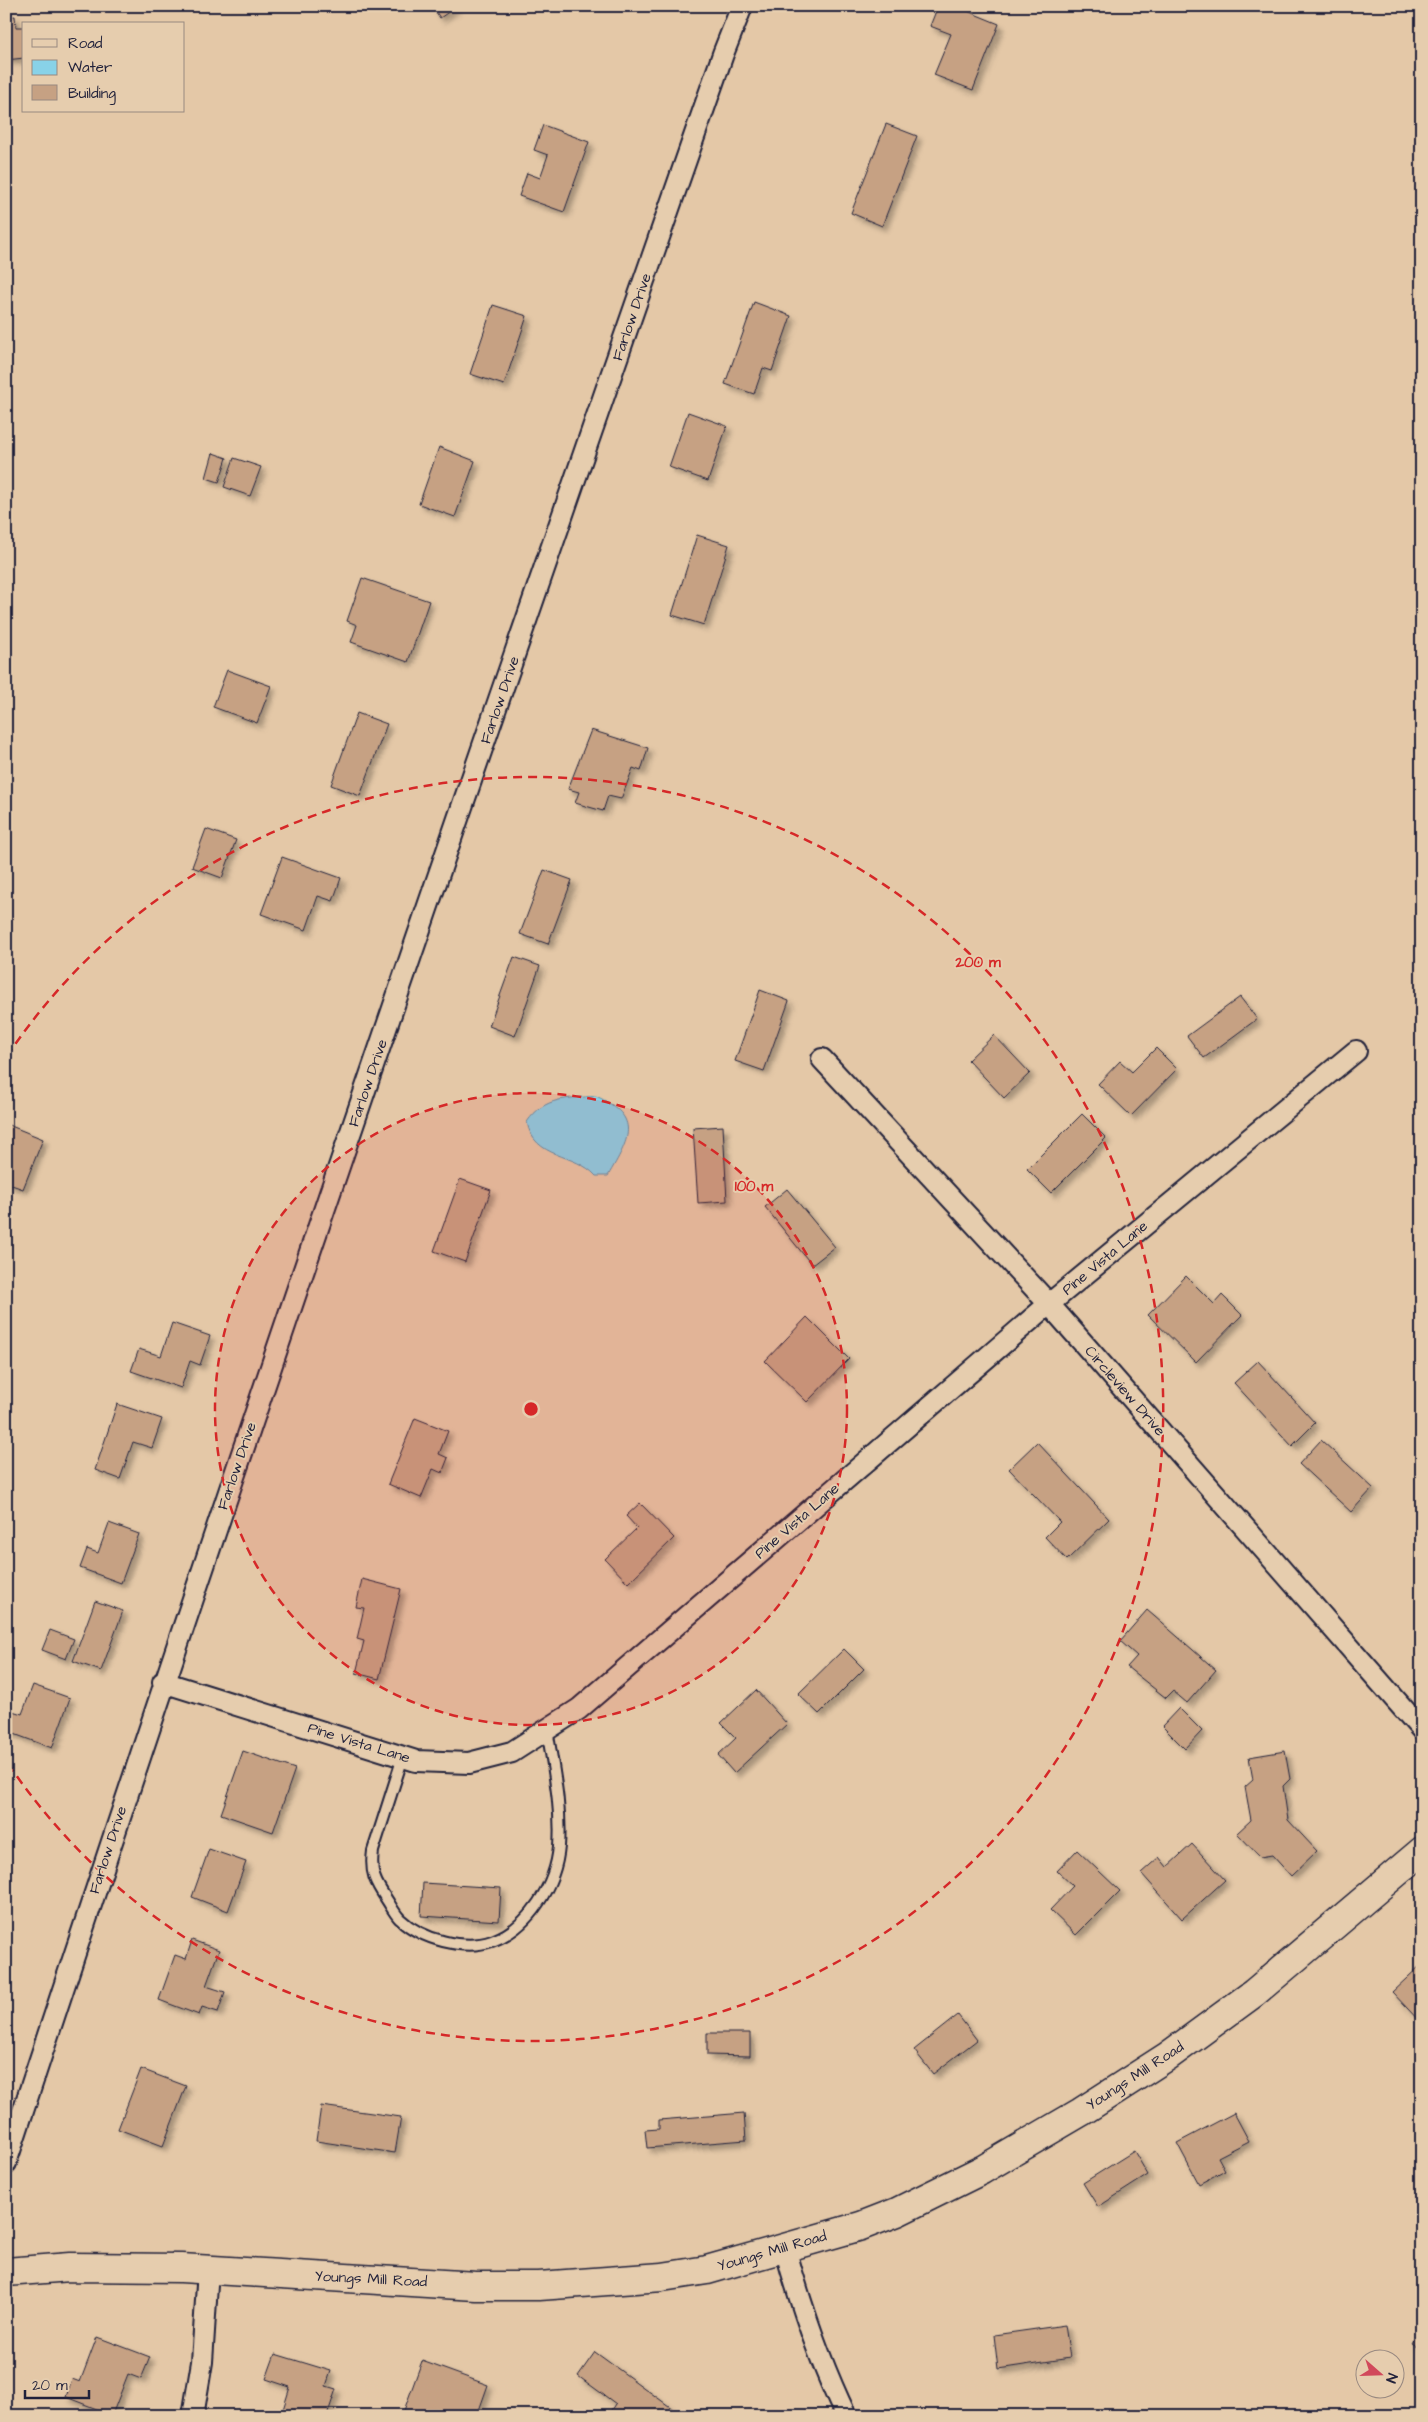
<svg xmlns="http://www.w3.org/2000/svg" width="1428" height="2422" viewBox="0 0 1428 2422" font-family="'Architects Daughter',sans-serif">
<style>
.water{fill:#88d2e8;stroke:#5f8ca3}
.building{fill:#c6a183;stroke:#22223b;filter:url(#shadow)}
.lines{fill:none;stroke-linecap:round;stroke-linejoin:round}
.lane-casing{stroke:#22223b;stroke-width:14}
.street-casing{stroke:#22223b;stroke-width:24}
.secondary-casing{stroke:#22223b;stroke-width:31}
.lane{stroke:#e6cdae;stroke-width:10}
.street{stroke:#e6cdae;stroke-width:20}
.secondary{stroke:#e6cdae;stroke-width:28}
.ring{fill:none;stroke:#d62828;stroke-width:2.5;stroke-dasharray:9 6}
.labels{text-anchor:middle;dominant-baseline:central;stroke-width:4;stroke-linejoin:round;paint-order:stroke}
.street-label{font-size:15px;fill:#22223b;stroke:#e6cdae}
.centre{fill:#d62828;stroke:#e6cdae;stroke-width:2.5}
.ring-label{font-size:15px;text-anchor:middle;font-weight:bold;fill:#d62828;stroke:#e6cdae;stroke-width:4;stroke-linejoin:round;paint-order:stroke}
</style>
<defs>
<filter id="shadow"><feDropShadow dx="4.5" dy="4.5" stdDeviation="2.5" flood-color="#0004"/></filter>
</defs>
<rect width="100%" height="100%" fill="#e4c8a7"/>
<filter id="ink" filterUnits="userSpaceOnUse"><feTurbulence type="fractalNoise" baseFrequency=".02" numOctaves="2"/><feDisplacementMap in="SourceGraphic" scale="10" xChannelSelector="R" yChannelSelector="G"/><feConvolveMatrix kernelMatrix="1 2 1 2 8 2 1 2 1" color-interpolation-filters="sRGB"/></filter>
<g filter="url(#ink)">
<!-- water -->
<path class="water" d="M596,1096C643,1118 629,1139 608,1176H596C575,1152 534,1160 527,1122C545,1096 567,1099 596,1096Z"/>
<!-- building -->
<path class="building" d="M432,6H457L440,18Z
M938,6H955L999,24L973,90L934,75L951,34L930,26Z
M15,16L16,27H24V58L6,60V17Z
M886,124L917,136L882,226L851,213Z
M543,125L589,142L564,212L519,196L527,173L540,178L548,155L534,150Z
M754,302L791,316L772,371L763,368L754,394L725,384Z
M493,305L527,316L504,385L470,374Z
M688,412L727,426L708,481L669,467Z
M439,447L475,461L455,517L419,504Z
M213,453L227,458L219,482L206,478Z
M234,458L261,467L250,496L224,487Z
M697,535L729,545L704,625L672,615Z
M362,578L429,601L408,662L351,642L357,625L347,621Z
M227,670L271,686L257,723L213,707Z
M357,713L387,724L360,796L331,785Z
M591,730L648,748L641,771L633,768L621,799L608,796L603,811L575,803L579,792L568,789Z
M206,829L236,840L222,878L192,867Z
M282,857L341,878L333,901L318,896L306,930L261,914Z
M544,870L572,880L548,944L520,934Z
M514,957L540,966L515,1036L489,1026Z
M760,990L789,1001L764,1071L735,1061Z
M1240,997L1257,1019L1204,1058L1187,1036Z
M994,1035L1030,1073L1004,1098L968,1060Z
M1156,1048L1177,1069L1131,1116L1098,1084L1120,1061L1132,1072Z
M1082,1114L1106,1138L1051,1193L1027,1169Z
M6,1124L43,1139L23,1189L6,1183Z
M723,1126L727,1201L698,1203L693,1128Z
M460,1179L491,1190L465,1262L434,1251Z
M787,1189L835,1247L812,1265L765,1207Z
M1186,1276L1214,1304L1222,1295L1242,1315L1196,1362L1148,1315Z
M807,1317L849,1359L807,1402L765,1361Z
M172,1323L210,1336L200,1365L190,1361L181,1388L131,1371L139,1349L161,1356Z
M1258,1361L1315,1423L1292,1446L1234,1383Z
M117,1404L162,1419L152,1448L133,1442L120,1479L95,1470Z
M415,1418L448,1431L439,1454L448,1458L442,1473L433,1469L421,1498L388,1484Z
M1321,1440L1373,1488L1351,1512L1299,1464Z
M1037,1442L1109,1519L1067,1560L1045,1537L1060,1522L1009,1469Z
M640,1503L674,1538L628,1583L605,1559L637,1528L626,1516Z
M109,1523L139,1534L121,1583L80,1568L87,1549L98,1553Z
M362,1579L401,1589L379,1679L356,1673L364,1641L357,1639L364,1608L356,1607Z
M95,1601L123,1611L101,1671L73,1661Z
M1147,1610L1216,1670L1187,1703L1173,1691L1166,1698L1127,1667L1137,1656L1120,1641Z
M50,1630L74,1639L66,1659L42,1650Z
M844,1649L864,1669L819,1714L798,1694Z
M33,1685L70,1698L52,1748L6,1731V1718L9,1710L22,1714Z
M756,1690L787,1724L734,1773L718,1755L736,1738L721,1723Z
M1179,1708L1202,1731L1185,1749L1162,1726Z
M243,1751L295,1769L273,1832L221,1814Z
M1285,1751L1290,1779L1283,1786L1288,1820L1317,1851L1291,1876L1272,1855L1260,1857L1237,1833L1251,1820L1245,1787L1253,1780L1249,1757Z
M1192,1844L1225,1880L1182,1919L1141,1873L1159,1857L1167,1867Z
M209,1849L246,1862L228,1911L192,1897Z
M1077,1850L1120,1891L1076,1935L1050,1910L1073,1886L1057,1871Z
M423,1883L501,1888L499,1921L421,1916Z
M192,1940L219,1950L206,1986L225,1992L218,2012L202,2007L199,2015L159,2000L175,1955L186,1959Z
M1422,1964V2024L1392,1992Z
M958,2015L977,2040L933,2074L914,2050Z
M707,2033H750V2056L707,2055Z
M141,2069L186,2086L163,2146L118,2129Z
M321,2106L401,2117L395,2153L316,2141Z
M744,2113L746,2140L647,2148L645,2130L659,2129V2120Z
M1234,2113L1249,2141L1218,2157L1225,2170L1199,2184L1177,2143Z
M1134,2151L1148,2175L1098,2207L1083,2183Z
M1065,2325L1070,2358L998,2369L994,2335Z
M1422,2330V2350L1413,2344Z
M97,2337L150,2357L141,2379L128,2374L112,2415L66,2397L72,2379L80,2382Z
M595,2352L673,2409L668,2416H608L616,2404L578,2376Z
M275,2354L331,2371L326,2386L336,2389L327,2416H281L290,2387L266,2379Z
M422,2361L488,2385L477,2416H402Z"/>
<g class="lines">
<!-- lane casing -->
<g class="lane-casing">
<path id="lane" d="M403,1757L373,1851C370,1873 375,1882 387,1900C391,1906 395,1914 400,1919C421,1939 464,1951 492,1941C529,1928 556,1884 559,1846C562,1808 553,1767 547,1729"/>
</g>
<!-- street casing -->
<g class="street-casing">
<path id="street" d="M822,1059L1049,1304L1422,1730
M163,1682L416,1761L469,1763L512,1752L579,1709L1049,1304L1356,1051
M6,2163C237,1457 478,755 723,54L742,6
M785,2248C801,2306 820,2362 846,2416
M193,2416L202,2362L208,2269"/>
</g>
<!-- secondary casing -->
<g class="secondary-casing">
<path id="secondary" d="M6,2272L70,2267L181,2268L476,2286H539L662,2277L707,2270L861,2226L897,2212L982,2170L1081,2112L1168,2056L1254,1993L1422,1851"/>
</g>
<!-- lane -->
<use href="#lane" class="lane"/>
<!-- street -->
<use href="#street" class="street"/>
<!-- secondary -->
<use href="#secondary" class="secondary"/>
</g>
</g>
<!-- distance rings -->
<circle cx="531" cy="1409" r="316" fill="#d62828" fill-opacity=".12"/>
<g class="ring">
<circle cx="531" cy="1409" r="316"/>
<path d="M7 1056A632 632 0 1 1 7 1762"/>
</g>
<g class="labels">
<!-- street labels -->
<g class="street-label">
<text transform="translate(632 317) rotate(-71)">Farlow Drive</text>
<text transform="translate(500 700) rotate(-71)">Farlow Drive</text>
<text transform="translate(368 1083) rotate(-71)">Farlow Drive</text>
<text transform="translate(1105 1258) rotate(-40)">Pine Vista Lane</text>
<text transform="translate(1125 1391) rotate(49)">Circleview Drive</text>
<text transform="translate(237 1466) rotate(-71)">Farlow Drive</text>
<text transform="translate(797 1521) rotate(-41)">Pine Vista Lane</text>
<text transform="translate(359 1743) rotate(17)">Pine Vista Lane</text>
<text transform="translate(108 1850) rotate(-72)">Farlow Drive</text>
<text transform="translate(1135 2076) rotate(-33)">Youngs Mill Road</text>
<text transform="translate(772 2251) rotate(-16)">Youngs Mill Road</text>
<text transform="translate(371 2279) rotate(3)">Youngs Mill Road</text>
</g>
</g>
<circle cx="531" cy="1409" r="8" class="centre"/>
<g class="ring-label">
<text x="978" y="967">200 m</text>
<text x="754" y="1191">100 m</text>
</g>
<!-- margin -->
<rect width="1428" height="2422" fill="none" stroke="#e6cdae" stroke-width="25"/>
<rect x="12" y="12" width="1403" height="2397" fill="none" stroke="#22223b" stroke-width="2" filter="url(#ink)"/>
<!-- legend -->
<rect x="22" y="22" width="162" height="90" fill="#e6cdae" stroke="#988980"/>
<rect x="32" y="39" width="25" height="8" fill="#e6cdae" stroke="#988980"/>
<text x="68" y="48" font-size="15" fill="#22223b">Road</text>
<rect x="32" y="60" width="25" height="15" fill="#88d2e8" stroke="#988980"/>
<text x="68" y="72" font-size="15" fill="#22223b">Water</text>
<rect x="32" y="85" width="25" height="15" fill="#c6a183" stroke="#988980"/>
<text x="68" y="98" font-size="15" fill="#22223b">Building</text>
<!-- north arrow -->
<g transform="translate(1380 2374) rotate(110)"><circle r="24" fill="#e6cdae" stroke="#988980"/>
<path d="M0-4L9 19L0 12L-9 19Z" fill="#d1495b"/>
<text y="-8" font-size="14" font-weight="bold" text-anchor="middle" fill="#22223b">N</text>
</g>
<!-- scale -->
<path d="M25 2390v8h64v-8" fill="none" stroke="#22223b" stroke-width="2.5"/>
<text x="32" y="2390" font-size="15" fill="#22223b" stroke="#e6cdae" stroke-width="4" paint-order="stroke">20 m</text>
</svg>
